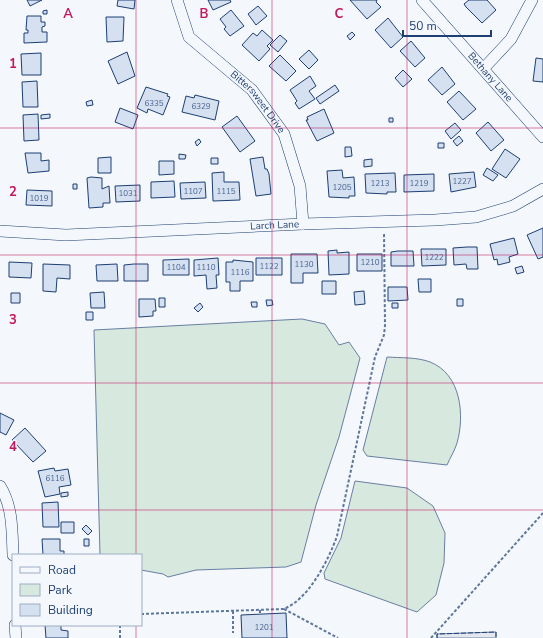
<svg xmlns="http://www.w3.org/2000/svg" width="543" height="638" viewBox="0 0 543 638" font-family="'Nunito Sans',sans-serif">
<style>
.green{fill:#d7e8df;stroke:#687fa3}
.parking{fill:#e3e8f0;stroke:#687fa3}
.building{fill:#d5e0f0;stroke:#1d3f73}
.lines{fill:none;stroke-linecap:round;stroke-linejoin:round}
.minor-casing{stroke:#1d3f73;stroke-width:12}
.path{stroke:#5e769c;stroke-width:2;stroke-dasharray:3 2;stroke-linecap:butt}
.minor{stroke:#f4f7fb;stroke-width:11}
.fence{stroke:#1d3f73;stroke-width:1;stroke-dasharray:5 2;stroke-linecap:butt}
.grid{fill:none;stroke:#c2185b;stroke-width:1;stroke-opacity:0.55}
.labels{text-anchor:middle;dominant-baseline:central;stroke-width:3;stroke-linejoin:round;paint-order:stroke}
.number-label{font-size:8px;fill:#4b6792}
.street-label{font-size:10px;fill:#1d3f73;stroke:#f4f7fb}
.grid-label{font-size:13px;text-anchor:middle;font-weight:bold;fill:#c2185b;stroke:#f4f7fb;stroke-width:3;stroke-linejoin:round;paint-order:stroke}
</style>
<rect width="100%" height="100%" fill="#f4f7fb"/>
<!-- green -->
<path class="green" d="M302,319L325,324L339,345L349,342L360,358L339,437L316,505L301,562L286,567L196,570L168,577L163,574L141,570V555H100L94,330Z
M387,357C401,358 417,357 430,362C461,374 465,415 457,443C455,450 450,458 447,465L367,456L363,450Z
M355,481L407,488L433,506L445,533L444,563L436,595L417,612L325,579L324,573L341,538Z"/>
<!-- parking -->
<path class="parking" d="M496,632V638H437V634Z"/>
<!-- building -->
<path class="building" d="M27,0H42L30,6Z
M118,0H135L134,9L117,6Z
M208,0H230L231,2L213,10Z
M350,0H377L376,2L381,7L367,19Z
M469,0H487L496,10L482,23L466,7L464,4Z
M258,6L267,16L256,25L248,14Z
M47,10V14H43V11Z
M231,10L244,26L230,36L224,29L226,27L220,19Z
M27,16H41V22H45V26L42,27V32H47V42L24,43V33H28V30H26Z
M106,17H124L123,41L107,42Z
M388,18L403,37L391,48L375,30Z
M262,30L273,40L267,46L270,49L259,61L242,45L253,33L257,36Z
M352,32L355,35L350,40L347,36Z
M280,35L287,41L278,52L270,45Z
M411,41L425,58L415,67L400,51Z
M309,50L318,60L309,69L299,59Z
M127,52L135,76L118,84L108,61Z
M41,53V75H22L21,54Z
M280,55L296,71L286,81L269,66Z
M536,58L543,59V82L533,81Z
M442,67L455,84L442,95L428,80Z
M403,70L412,79L403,87L395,78Z
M310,76L316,86L309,91L315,99L299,109L295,103L297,101L290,90Z
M37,81L38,107H23L22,82Z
M335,85L339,91L320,104L316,98Z
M146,87L168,94L167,96L170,97L163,115L148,109L147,113L137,108Z
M459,91L476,109L463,120L447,102Z
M195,95L219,101L215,120L182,112L186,96L194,98Z
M92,100L93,105L87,106L86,102Z
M120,108L138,115L133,129L115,122Z
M324,109L334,133L317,141L306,120H308L307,117Z
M38,114L39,140L24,141L23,115Z
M50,114V118L41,119V115Z
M237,116L255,141L240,152L222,127Z
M389,118H393V122H389Z
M488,122L504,140L491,151L476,133Z
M455,123L461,130L451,139L445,131Z
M459,136L463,141L457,146L453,141Z
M199,139L201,142L197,146L195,142Z
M438,143H444V148H438Z
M345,147H351L352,156L345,157Z
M505,149L520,159L506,178L492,169Z
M25,153H41V161L49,160V171L28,173Z
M179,154L186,155L185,159H179Z
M111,157V173H98V158Z
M263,157L265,169H267L269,174L271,194L256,196L250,159Z
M211,158H218V164H211Z
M372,159V166L364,167V160Z
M159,161H174V174L159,175Z
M487,168L498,175L493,181L483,175Z
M342,170L343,178L354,177L355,196H349V198L329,197L327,171Z
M224,172V182H239L240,200L213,201L212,173Z
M474,172L476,187L451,192L449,174Z
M395,173L396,192H387V194L366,193L365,174Z
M434,174V191L404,192V175Z
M91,177L102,178V189L109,186L110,203H103V207L89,208L87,178Z
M174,181L175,197L151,198V182Z
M205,182L206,198L181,199L180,183Z
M73,184H77V189H73Z
M140,185V201L116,202L115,186Z
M27,190L52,191V206L26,205Z
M543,228V257L538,259L527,235Z
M514,238L518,254L509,257L510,262L498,265L497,259L494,260L490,244Z
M467,247H477L478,269H467L466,264L454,265L453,248Z
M421,249H446V265L422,266Z
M337,250V253L349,252V274L329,275L328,251Z
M398,251H413L414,266H391V252Z
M291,254H317L318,273H303V283H291Z
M357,254H382V271H357Z
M218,258L219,275H216L217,288L207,289L206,275L194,276V260Z
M256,258H282V275H256Z
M189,259V275H163V260Z
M233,260L253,262V281H240V291H230V282H226V262H233Z
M9,262L32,263L31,278L9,277Z
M43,264L70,265V279L57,278L56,292L43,291Z
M117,264L118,281H97L96,265Z
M134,264H148V281H124V265Z
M522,266L524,272L517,274L515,268Z
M418,279H431V292H419Z
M322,281H336V294H322Z
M388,287H407L408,300L388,301Z
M364,291L365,304L355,305L354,292Z
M104,292L105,308H91L90,293Z
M11,293H20V303H11Z
M159,298H165V307H159Z
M139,299H155L156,311H153V316L139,317Z
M457,299H463V306H457Z
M266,300H272L273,305L267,306Z
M251,302H257V307H252Z
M200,303L203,307L198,312L194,308Z
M392,303H398V308H392Z
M86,312H93V320H86Z
M0,413L14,420L6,435L0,432Z
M25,428L46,451L33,462L12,440Z
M54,468L55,471L68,469L71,485L59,487L60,494L45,497L38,471Z
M68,492V496L61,497V493Z
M58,502L59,527H43L42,503Z
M61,522H74V533H61Z
M86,525L92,531L88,535L82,529Z
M42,539H60V551H64V555H43Z
M84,539H89V546H84Z
M286,613L287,638H242L241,615Z
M45,625H61V630L68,631V638H46Z"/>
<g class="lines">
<!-- minor casing -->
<g class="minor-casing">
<g id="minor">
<path id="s1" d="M177,0L189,37L252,90L284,134L300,186L303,224"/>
<path id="s2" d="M422,0L543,137"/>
<path d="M484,68L511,39L532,0"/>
<path id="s3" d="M0,231L66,235L303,224L435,220L476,217L513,206L543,189"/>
<path d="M0,486C13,507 12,531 13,555"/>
<path d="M15,625L16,638"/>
</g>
</g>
<!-- path -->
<path class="path" d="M284,609L338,638
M260,610V614
M233,611V633
M141,614L283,609C308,601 329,559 337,536L375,357L384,335L385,325L384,233
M120,625V638
M431,638L543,513"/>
<!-- minor -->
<use href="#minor" class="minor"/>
<!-- fence -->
<path class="fence" d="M437,638V634L496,632V638"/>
</g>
<!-- grid -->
<path class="grid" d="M136,0V555M272,0V638M407,0V638M0,128H543M0,255H543M0,383H543M0,510H543M136,625V638"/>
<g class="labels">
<!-- number labels -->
<g class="number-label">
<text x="154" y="103">6335</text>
<text x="201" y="106">6329</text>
<text x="462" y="181">1227</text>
<text x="380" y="183">1213</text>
<text x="419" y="183">1219</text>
<text x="342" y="187">1205</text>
<text x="193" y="191">1107</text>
<text x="226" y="191">1115</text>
<text x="128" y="193">1031</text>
<text x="39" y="198">1019</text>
<text x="434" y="257">1222</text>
<text x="370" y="262">1210</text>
<text x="304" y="264">1130</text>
<text x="269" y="266">1122</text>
<text x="176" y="267">1104</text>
<text x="206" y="267">1110</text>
<text x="240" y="272">1116</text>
<text x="55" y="478">6116</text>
<text x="264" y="627">1201</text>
</g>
<!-- street labels -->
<g class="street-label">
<text stroke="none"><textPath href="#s2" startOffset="103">Bethany Lane</textPath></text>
<text stroke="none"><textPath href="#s1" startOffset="134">Bittersweet Drive</textPath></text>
<text stroke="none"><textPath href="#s3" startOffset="275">Larch Lane</textPath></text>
</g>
</g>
<g class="grid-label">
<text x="68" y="18">A</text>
<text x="204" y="18">B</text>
<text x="339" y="18">C</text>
<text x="13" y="68">1</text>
<text x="13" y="196">2</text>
<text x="13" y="324">3</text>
<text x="13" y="451">4</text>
</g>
<!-- legend -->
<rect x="12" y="554" width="130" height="72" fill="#f4f7fb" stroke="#9eadc5"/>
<rect x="20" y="567" width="20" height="6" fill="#f4f7fb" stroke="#9eadc5"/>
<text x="48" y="574" font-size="12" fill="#1d3f73">Road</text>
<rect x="20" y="584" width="20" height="12" fill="#d7e8df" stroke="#9eadc5"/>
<text x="48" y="594" font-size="12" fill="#1d3f73">Park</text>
<rect x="20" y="604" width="20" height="12" fill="#d5e0f0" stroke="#9eadc5"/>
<text x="48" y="614" font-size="12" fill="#1d3f73">Building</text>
<!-- scale -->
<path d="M403 30v6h88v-6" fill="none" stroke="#1d3f73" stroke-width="2"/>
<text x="409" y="30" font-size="12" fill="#1d3f73" stroke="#f4f7fb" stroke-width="3" paint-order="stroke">50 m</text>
</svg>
